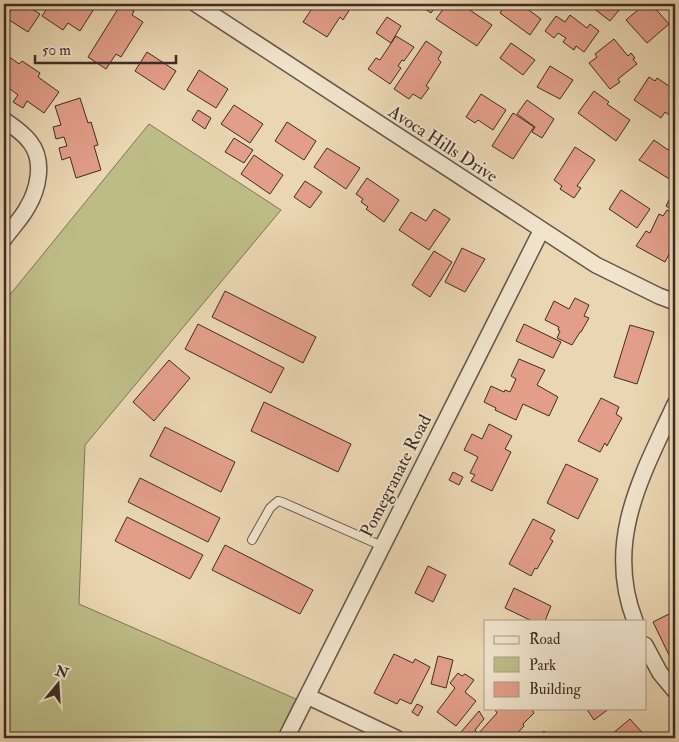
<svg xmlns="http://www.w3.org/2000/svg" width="679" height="742" viewBox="0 0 679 742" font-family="'IM FELL Double Pica',serif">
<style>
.green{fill:#bdbc87;stroke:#7e7456}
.building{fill:#e29e89;stroke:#3e2c25}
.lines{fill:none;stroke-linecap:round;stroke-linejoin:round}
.service-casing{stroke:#695648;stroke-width:10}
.minor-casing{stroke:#695648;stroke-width:18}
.service{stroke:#f1e4cd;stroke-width:8}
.minor{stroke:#f1e4cd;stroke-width:15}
.labels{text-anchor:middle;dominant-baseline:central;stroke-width:4;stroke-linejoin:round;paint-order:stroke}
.street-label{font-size:18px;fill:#3e2c25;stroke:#f1e4cd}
</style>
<rect width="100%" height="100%" fill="#ead6b2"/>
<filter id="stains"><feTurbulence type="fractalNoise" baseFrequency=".004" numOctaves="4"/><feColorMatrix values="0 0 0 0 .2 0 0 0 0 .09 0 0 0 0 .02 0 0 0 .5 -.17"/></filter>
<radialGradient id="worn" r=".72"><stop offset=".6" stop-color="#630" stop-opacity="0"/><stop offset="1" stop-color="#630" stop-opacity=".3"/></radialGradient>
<!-- green -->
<path class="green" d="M149,124L281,210L85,445L79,604L296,699L277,738H4V302Z"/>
<!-- building -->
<path class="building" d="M15,4H24L40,14L28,32L6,18Z
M50,4H97L80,31L68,23L63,30L42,16Z
M121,4L134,11L132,15L143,22L121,57L116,54L106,69L88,57Z
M284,4H296L292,9Z
M315,4H342L350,9L343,20L340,17L327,37L303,22Z
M406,4H416L413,9Z
M418,4H437L431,13Z
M447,4H461L492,25L477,46L436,19Z
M506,4H529L526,8L541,19L530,35L500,13Z
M588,4H624L610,21Z
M645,4H651L669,24L647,43L626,20Z
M570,15L587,28L590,24L599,31L584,52L576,46L574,50L563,42L566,38L558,33L554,38L545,31L556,16L565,22Z
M387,17L401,26L391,43L376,33Z
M396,36L414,47L404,61L402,60L398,66L401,68L390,84L368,69L376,58L380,60Z
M614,39L628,56L631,53L635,58L633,59L637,64L618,79L620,82L610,89L589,63L597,57L595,54Z
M426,41L442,52L438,59L441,62L426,86L429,88L421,99L413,94L409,99L394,89Z
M511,43L535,60L523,75L500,58Z
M147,52L176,71L164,90L135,71Z
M4,53L19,64L22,61L40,73L38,77L59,92L44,113L27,101L23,108L13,102L18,95L10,89L4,95Z
M550,66L573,80L560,99L537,87Z
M199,70L228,89L216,108L187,90Z
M649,77L655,81L657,78L672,88L670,90L675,93V119L665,112L661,118L634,100Z
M594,91L609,102L607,104L630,120L616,141L578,113Z
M481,94L506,110L493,130L478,120L475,123L466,117Z
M80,98L88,123L91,122L98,145L94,146L101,170L76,178L70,157L62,160L59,148L67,146L64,137L56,139L53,127L61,125L55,106Z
M527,100L554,119L542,138L532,132L535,127L517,114Z
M234,105L263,124L250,143L221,124Z
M198,110L211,118L205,129L192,120Z
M513,113L534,127L513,159L492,146Z
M287,122L316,141L304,160L275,141Z
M234,138L253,150L244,163L225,152Z
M654,140L668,150L675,140V174L671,180L639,160Z
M575,147L595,160L577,186L581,188L574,198L560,189L562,186L554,180Z
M327,148L360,168L346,189L314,167Z
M254,155L283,175L270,194L241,174Z
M367,178L399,200L384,222L366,209L368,207L361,202L363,199L356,194Z
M305,181L322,192L310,208L294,197Z
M621,190L650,209L637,228L609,209Z
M670,198L675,200V211L666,206Z
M434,209L450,219L429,250L399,230L411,212L426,221Z
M667,210L675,214V250L672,249L665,262L636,246L646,231L650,233L659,214L663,216Z
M462,248L485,259L465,292L445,282Z
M434,251L452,262L430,297L412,285Z
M225,291L316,337L303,363L212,317Z
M575,298L589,305L584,316L589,318L581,332H580L572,345L557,338L560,331L558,330L559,327L545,320L554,301L569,309Z
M198,324L284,368L271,393L185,349Z
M524,324L561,342L553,358L516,341Z
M630,325L654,332L637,384L614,377Z
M519,359L545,370L537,385L558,397L549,416L523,404L516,420L495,410L496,408L484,402L491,386L504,392L505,390L510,392L516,379L511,376Z
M169,360L190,378L154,421L133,402Z
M601,398L619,407L616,414L622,418L607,446L605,443L600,452L578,441Z
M264,402L351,444L338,472L251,431Z
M489,424L512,436L505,449L511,452L492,491L471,481L475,475L470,473L478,457L464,450L472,434L482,439Z
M165,427L235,462L221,492L150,456Z
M566,464L598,479L578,519L547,503Z
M453,472L463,477L459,485L449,480Z
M140,478L220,518L208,542L128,502Z
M127,517L203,555L190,579L115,541Z
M533,519L555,530L550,539L553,541L537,569L535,568L531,576L509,564Z
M225,545L313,590L300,614L212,570Z
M428,566L446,575L433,602L415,593Z
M514,588L551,606L545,621H532L505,608Z
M673,612L675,617V655L670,657L653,622Z
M394,654L413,663L415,659L430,667L411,704L400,699L397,704L374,693Z
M438,656L453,660L446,688L431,684Z
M458,673L462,676L465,674L474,680L465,692L476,701L456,726L437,712L455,688L450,683Z
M417,704L423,707L418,716L412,712Z
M494,708H531L534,713L523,724L524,726L513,738H456L479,711L484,719L475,730L478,734L497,713Z
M586,708H610L594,720Z
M630,719L647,738H607Z
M544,731L550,738H536Z"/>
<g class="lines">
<!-- service casing -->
<g class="service-casing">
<path id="service" d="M252,540L270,508L278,501L282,502L382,546"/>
</g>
<!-- minor casing -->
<g class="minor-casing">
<path id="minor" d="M196,4L596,265L659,296L675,302
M4,120C13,126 24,134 30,142C45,161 38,190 27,208C21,219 11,229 4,239
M635,621C604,541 642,476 675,404
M645,645L660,673L675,691
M307,696L396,738
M286,738L541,231"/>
</g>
<!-- service -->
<use href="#service" class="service"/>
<!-- minor -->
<use href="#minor" class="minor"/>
</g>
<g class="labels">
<!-- street labels -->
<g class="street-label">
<text transform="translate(443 144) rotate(33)">Avoca Hills Drive</text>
<text transform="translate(396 476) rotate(-63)">Pomegranate Road</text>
</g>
</g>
<!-- margin -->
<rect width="679" height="742" fill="none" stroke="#ead6b2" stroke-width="20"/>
<rect x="5" y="5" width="669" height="732" fill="none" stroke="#3e2c25" stroke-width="2.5"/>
<rect x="10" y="10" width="659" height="722" fill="none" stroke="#3e2c25"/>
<!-- legend -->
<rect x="484" y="620" width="162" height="90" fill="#f1e4cd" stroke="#a99a8a"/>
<rect x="494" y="636" width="25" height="8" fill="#f1e4cd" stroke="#a99a8a"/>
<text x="529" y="644" font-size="15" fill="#3e2c25">Road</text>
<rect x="494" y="657" width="25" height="15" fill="#bdbc87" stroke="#a99a8a"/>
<text x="529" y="670" font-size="15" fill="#3e2c25">Park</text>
<rect x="494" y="682" width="25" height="15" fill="#e29e89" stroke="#a99a8a"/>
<text x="529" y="694" font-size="15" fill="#3e2c25">Building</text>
<!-- north arrow -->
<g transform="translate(58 684) rotate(18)" stroke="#f1e4cd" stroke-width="4" paint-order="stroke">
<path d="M0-4L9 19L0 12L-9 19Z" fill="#3e2c25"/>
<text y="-8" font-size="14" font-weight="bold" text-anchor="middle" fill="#3e2c25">N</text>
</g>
<!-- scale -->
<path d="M35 55v8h141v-8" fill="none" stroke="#3e2c25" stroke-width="2.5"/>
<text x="42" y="55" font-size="15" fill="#3e2c25" stroke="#f1e4cd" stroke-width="4" paint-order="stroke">50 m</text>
<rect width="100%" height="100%" filter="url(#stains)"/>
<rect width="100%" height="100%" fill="url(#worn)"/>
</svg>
